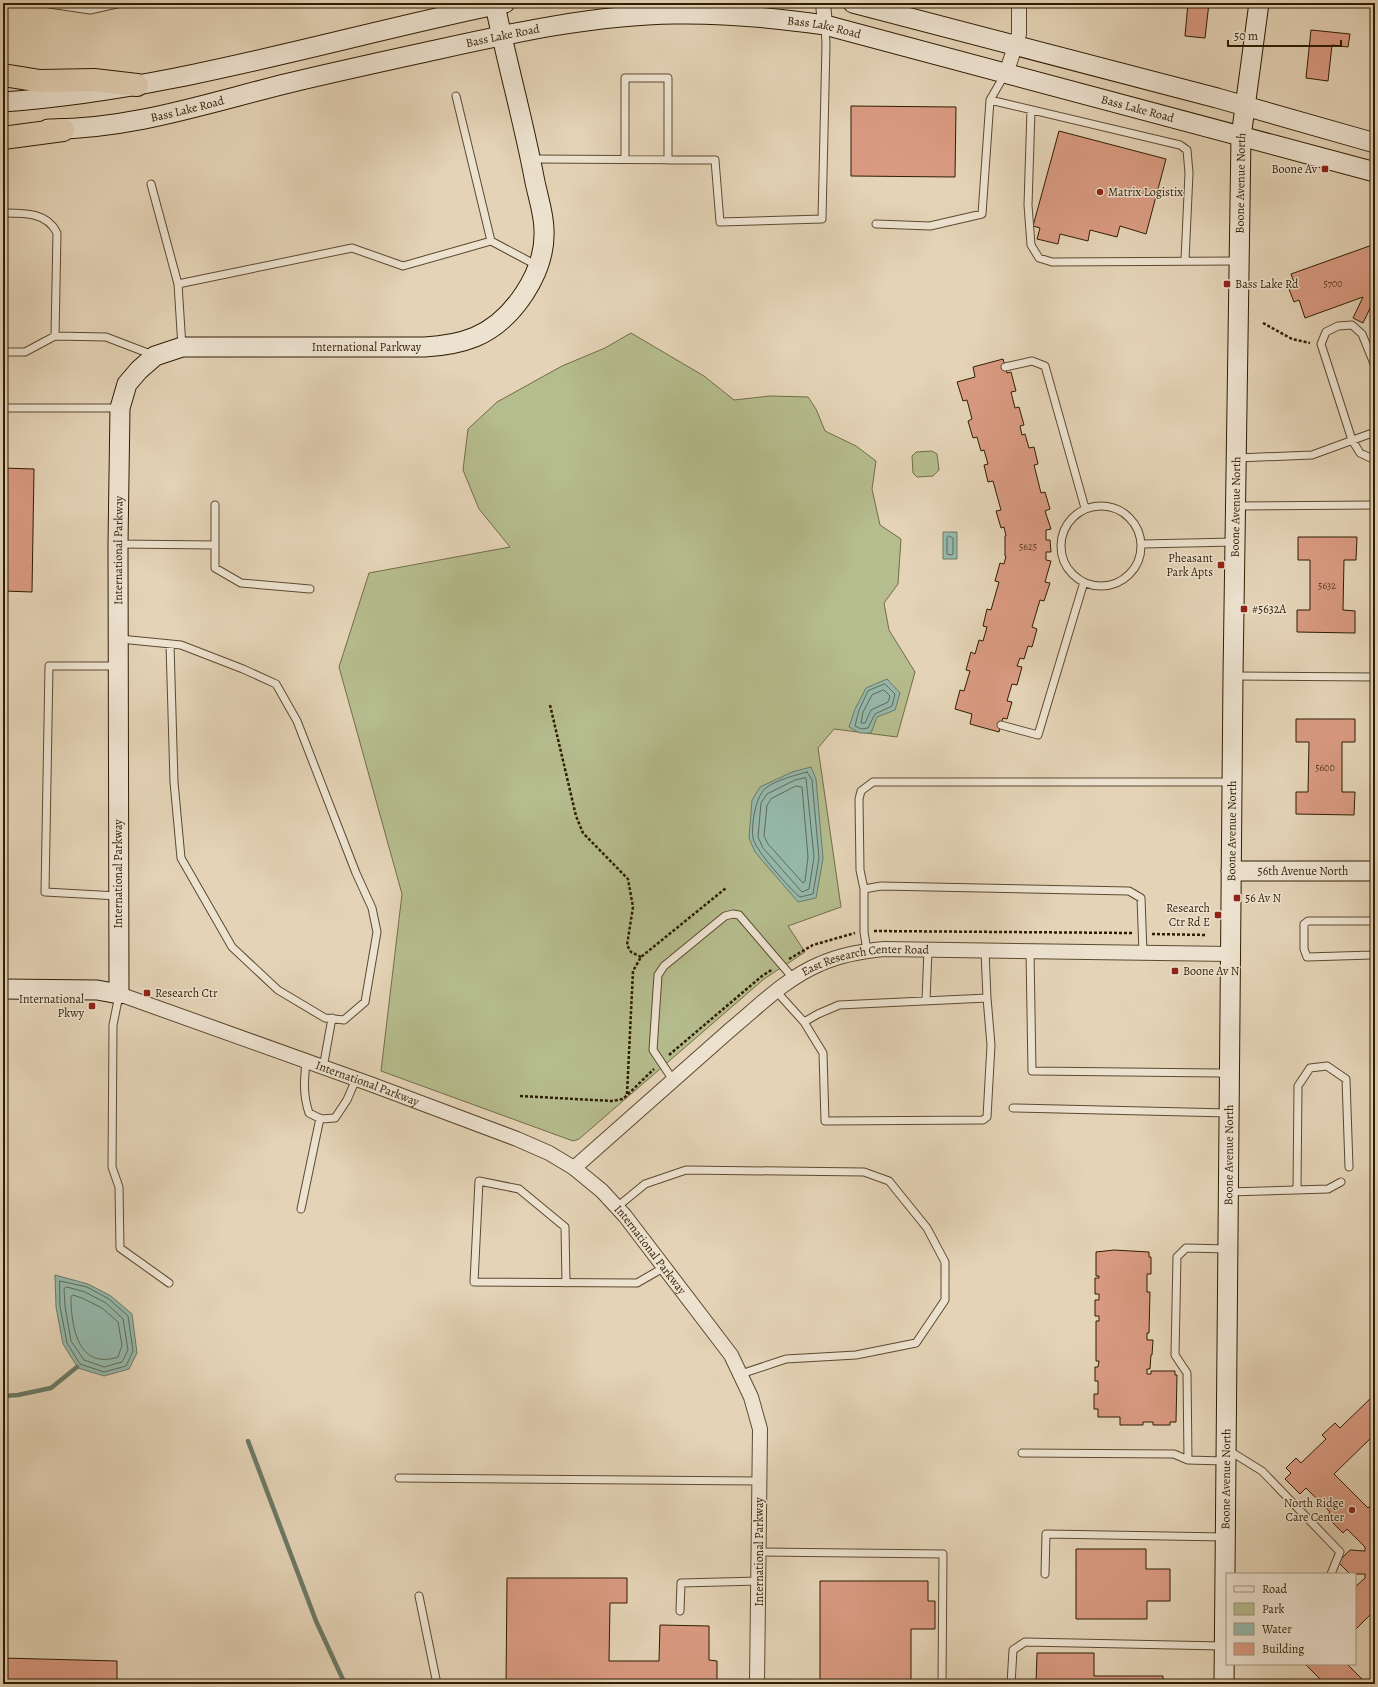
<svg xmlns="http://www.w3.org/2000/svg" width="1378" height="1687" viewBox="0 0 1378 1687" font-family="Alegreya,serif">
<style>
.green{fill:#b5bc8d;stroke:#726c48}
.water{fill:#95b8ab;stroke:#6c7a67}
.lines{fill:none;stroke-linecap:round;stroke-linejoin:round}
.shore{stroke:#626a56;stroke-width:1}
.stream{stroke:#6c7a67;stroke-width:4.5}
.building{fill:#d99a81;stroke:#2f1d02}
.lane-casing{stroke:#5c4a2f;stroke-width:9}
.street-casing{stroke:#5c4a2f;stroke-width:16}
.secondary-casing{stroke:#2f1d02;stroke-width:21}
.highway-casing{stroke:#2f1d02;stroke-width:24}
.path{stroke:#2f1d02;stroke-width:2.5;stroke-dasharray:3 2;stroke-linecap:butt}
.lane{stroke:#ede2d0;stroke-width:7}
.street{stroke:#ede2d0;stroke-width:14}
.secondary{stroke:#ede2d0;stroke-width:19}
.highway{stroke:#e4d3b6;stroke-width:22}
.poi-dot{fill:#8f2418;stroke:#ede2d0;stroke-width:1.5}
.labels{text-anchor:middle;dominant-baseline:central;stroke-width:3;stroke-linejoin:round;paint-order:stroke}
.number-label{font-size:10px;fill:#5a3c22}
.street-label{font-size:12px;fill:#2f1d02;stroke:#ede2d0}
.poi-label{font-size:12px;fill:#2f1d02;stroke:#ede2d0;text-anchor:start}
</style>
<rect width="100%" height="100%" fill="#e4d3b6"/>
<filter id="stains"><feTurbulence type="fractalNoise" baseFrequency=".005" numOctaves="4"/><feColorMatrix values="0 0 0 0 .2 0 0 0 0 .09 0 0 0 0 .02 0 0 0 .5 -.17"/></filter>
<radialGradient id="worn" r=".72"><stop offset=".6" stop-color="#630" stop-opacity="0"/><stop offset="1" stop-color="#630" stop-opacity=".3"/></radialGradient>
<!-- green -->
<path class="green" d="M631,333L704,376L734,400L770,396L808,397L816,409L825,431L856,446L876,461L872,489L880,525L901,539L898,584L884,603L889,630L915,672L897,737L834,729L818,748L841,907L788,926L805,952L764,979L579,1139L573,1141L381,1071L402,894L339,667L369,573L510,547L479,509L463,470L468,429L497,402L562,366L605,348Z
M932,451L937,454L939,470L933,476L917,477L913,473L912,456L916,452Z"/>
<!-- water -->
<path class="water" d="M943,532H957V559H943Z
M887,679L900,693L895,710L877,717L871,733H860L849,727L855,709L866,688Z
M811,767L816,779L823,858L816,898L798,902L755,852L749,838L752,800L760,787L792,772Z
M55,1275L88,1284L111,1296L132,1314L137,1353L129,1369L104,1376L78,1368L63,1344L56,1307Z"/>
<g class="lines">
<!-- shore -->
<path class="shore" d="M949,536L953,538V554L951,555L947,554V538Z
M885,684L895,694L892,706L875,714L868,728L861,729L855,726L859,710L868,691Z
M884,690L890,696L888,702L871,710L865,723H861L863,712L872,695Z
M807,772L812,780L819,858L813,894L800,897C790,889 755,850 753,838C751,827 755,800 763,791C769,782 796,775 807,772Z
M806,778L814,857L809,889L802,892L763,848L758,837L761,803L767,794L795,780Z
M796,786L802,787L808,857L805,881L803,883L768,844L764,836L767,805L771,799Z
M60,1281L87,1287L109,1299L128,1316L133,1351L126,1366L104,1372L80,1364L67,1343L60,1306Z
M67,1287L85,1292L106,1303L123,1319L128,1350L122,1362L104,1367L84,1360L71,1341L65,1306L64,1289Z
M73,1295L82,1298L102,1308L118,1322L122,1345L118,1357C78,1370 71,1327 71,1297Z"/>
<!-- stream -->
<path class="stream" d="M3,1396L18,1395L51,1388L77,1367
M248,1441L316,1621L345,1684"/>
</g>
<!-- building -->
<path class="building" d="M1037,3H1081V6L1037,7Z
M1104,3H1127V7H1104Z
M1188,3H1209L1205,38L1185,36Z
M1311,30L1350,34L1348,47L1332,45L1328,81L1306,78Z
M851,106L956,107L955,177L851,176Z
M1059,131L1166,159L1146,234L1120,226L1117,237L1090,230L1088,241L1060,234L1058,244L1037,239L1040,228L1033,226Z
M1375,244V307L1373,302L1363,323L1353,318L1363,297L1305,318L1299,300L1294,302L1287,284L1294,282L1291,274Z
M1003,359L1007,373L1011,372L1016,391L1011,392L1015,408L1019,407L1024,425L1020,426L1022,435L1025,434L1029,448L1034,447L1038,464L1034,465L1041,493L1045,492L1050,509L1045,511L1051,529L1046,530V540H1050L1051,552H1046V560L1051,561L1045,582L1050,583L1044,601L1040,600L1032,627L1037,629L1032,647L1028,646L1024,659L1020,658L1017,666L1022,667L1017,685L1012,684L1007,701L1012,702L1007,719L1003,718L999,732L970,724L972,714L955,709L960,690L964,691L970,671L966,670L971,652L975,654L979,640L983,641L987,627L983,626L987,609L991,610L999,582L995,581L1000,563L1004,564L1006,556H1005V536H1006L1004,527L1001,528L996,511L1001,510L993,481L988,482L984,465L988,464L984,450L981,451L977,437L973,438L968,421L972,419L967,400L963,401L957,382L975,377L973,367Z
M3,468L34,469L32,592L3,591Z
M1298,537H1357L1356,560H1344L1343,610L1355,611V633L1297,632V610H1310V560H1298Z
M1296,719H1355V742H1342V792H1355L1354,815L1296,814V792H1308L1309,742H1296Z
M1114,1250L1149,1252V1257H1151V1274H1147V1292H1150L1149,1333H1147V1340H1153L1152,1355H1151L1150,1369H1147V1374H1151V1371H1175V1375H1177L1176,1422H1170V1425H1153V1422H1143V1425H1120V1417H1098V1409H1094V1394H1098V1381H1095V1367H1098L1099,1361H1096V1321H1099V1316H1095V1300H1099V1294H1095V1278H1099V1276H1096V1252Z
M1374,1395L1375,1434L1334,1474L1368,1508L1375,1501V1610L1355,1630V1587L1365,1578V1574H1350L1338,1562L1350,1550L1365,1551V1547L1347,1529L1343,1533L1326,1516L1330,1512L1306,1488L1300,1494L1285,1479L1291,1473L1286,1468L1296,1458L1301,1463L1326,1439L1322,1435L1335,1423L1340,1428Z
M1076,1549H1146V1569H1170V1601H1147V1619H1076Z
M507,1578H627V1603H610L609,1661H659L660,1625L709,1626V1660L717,1661V1684H506Z
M820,1581H928V1601H935V1629H911V1684H820Z
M1037,1653H1094V1676H1163V1684H1036Z
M3,1658L117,1661V1684H3Z
M1305,1664H1347L1367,1684H1325Z"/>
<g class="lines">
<!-- lane casing -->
<g class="lane-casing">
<path id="lane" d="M43,3L90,10L121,3
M456,96L491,241L538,266
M990,100L1180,145L1187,150L1189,173L1185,260
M1031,110L1028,205L1031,245L1039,258L1052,262L1238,261
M531,159L715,160L720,222L822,219L826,44L825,26
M625,159V78H668V160
M151,184L178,284
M3,213C23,213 47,212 57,233L55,336
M876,224L930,226L982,214L990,100L1005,74
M182,347L178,284L352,248L403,266L491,241
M3,352H25L55,336L106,337L153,355
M1375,366L1362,334L1352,325L1338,326L1326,332L1321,344L1352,440L1360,453L1375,460
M1005,367L1032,361L1045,366L1085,508
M3,408H120
M1237,458L1312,455L1375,432
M1061 546a40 40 0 1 1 80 0a40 40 0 1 1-80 0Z
M1237,506L1375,505
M118,544L215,545V568L241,583L310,589
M1142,544L1234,542
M215,545V505
M120,639L181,645L243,669L276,684L297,721L356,873L372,908L377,932L365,1002L344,1020L325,1018L278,990L232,947L181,858L174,782L170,644
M117,666H49L45,892L118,896
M1233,676L1375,677
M1001,725L1038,735L1084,582
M864,889L860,870L859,799L861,791L873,782H1232
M1375,921H1308L1304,924V949L1307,957L1372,955L1375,951
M867,951L864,932V889L881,886L1129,891L1141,898L1143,953
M1030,952L1032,1071L1219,1073L1228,1075
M776,991L804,1022L818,1014L839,1005L987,998L985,951
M119,995L113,1025L112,1167L119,1187L120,1248L169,1283
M926,1000L928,950
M804,1022L823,1053L825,1121L983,1120L987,1117L991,1045L987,998
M306,1062C304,1081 303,1095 309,1113L321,1119L335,1118L347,1100L356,1079
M323,1068L332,1018
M673,1080L653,1050L658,975L664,966L725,916L733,914L739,915L793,978
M1013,1108L1229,1113
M1297,1190L1298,1086L1310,1068L1327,1066L1346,1079L1349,1167
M1228,1192L1328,1189L1341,1182
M617,1207L645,1184L686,1170L864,1172L889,1181L927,1228L945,1262V1300L916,1343L856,1355L786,1359L741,1374
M301,1209L320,1118
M566,1283L565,1227L519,1189L479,1181L474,1282L637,1283L663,1268
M1228,1450L1262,1471L1340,1552L1331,1574
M1022,1453L1174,1454L1188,1460L1224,1461
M1188,1460L1187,1373L1175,1355L1177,1257L1186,1248L1228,1249
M399,1478L759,1481
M759,1552L943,1554L942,1684
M1045,1574L1046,1534L1226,1537
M419,1596L437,1684
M680,1611L681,1583L759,1581
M1011,1684L1013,1650L1025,1642L1223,1646"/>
</g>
<!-- street casing -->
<g class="street-casing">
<g id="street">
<path d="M823,3L825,25"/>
<path d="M1006,74L1019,34V3"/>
<path id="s1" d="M119,994L373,1085L517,1139L549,1153L574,1168L602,1191L625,1216L731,1355L751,1397L760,1429L757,1684"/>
<path id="s2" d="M574,1168C626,1122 678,1076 730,1030C758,1007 786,978 820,964C840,955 863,951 884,949L1231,954"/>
</g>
</g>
<!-- secondary casing -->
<g class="secondary-casing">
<g id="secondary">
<path d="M853,3L1217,98L1375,143"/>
<path d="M3,102C174,90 338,37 505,3"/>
<path id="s3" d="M48,129C130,130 211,102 289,83C339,71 390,60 440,49C517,32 595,15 675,14C725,13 775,18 825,25L1375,172"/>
<path id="s4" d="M1231,871H1375"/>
<path id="s5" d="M3,989L97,990L119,994L118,544L120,408L127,384L139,370L155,356L182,347H425C442,346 458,344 475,337C513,321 546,272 544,230C544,213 537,194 534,177C523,119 507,63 495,5"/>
<path id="s6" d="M1224,1684L1233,676L1241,137L1259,3"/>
</g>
</g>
<!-- highway casing -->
<g class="highway-casing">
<path id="highway" d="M3,75L40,81L94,80L137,85
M3,138L63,130"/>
</g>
<!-- path -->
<path class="path" d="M1263,323L1292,339L1310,343
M550,705L576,816L583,833L628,879L633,907L627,945L631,952L641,957
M874,931L1133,933
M1152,934L1207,935
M789,959L813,945L855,933
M669,1055L762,976L773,969
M627,1094L633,971L641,957L726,888
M520,1096L612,1101L623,1099L654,1069"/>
<!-- lane -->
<use href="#lane" class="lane"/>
<!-- street -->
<use href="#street" class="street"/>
<!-- secondary -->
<use href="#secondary" class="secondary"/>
<!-- highway -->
<use href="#highway" class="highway"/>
</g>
<!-- markers -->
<g class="poi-dot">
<rect x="1321" y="165" width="8" height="8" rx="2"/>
<circle cx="1100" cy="192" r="4"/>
<rect x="1223" y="280" width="8" height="8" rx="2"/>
<rect x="1217" y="561" width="8" height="8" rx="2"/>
<rect x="1240" y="605" width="8" height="8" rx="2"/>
<rect x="1233" y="894" width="8" height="8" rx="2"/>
<rect x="1214" y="911" width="8" height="8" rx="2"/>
<rect x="1171" y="967" width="8" height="8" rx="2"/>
<rect x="143" y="989" width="8" height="8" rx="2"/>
<rect x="88" y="1002" width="8" height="8" rx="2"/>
<circle cx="1352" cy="1510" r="4"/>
</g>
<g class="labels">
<!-- number labels -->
<g class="number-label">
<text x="1333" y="283">5700</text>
<text x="1028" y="546">5625</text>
<text x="1327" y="585">5632</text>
<text x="1325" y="767">5600</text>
</g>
<!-- street labels -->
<g class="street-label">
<text stroke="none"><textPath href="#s3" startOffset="789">Bass Lake Road</textPath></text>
<text stroke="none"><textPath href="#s3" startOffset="465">Bass Lake Road</textPath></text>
<text stroke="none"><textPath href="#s3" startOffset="141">Bass Lake Road</textPath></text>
<text stroke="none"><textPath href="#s3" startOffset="1113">Bass Lake Road</textPath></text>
<text stroke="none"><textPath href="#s6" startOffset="1501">Boone Avenue North</textPath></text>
<text stroke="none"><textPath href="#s5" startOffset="980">International Parkway</textPath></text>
<text stroke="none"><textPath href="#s6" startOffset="1177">Boone Avenue North</textPath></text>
<text stroke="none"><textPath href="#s5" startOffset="560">International Parkway</textPath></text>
<text stroke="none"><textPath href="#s6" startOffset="853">Boone Avenue North</textPath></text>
<text stroke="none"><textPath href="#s4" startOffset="72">56th Avenue North</textPath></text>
<text transform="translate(118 874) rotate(-90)">International Parkway</text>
<text stroke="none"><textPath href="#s2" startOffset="366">East Research Center Road</textPath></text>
<text stroke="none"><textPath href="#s1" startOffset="264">International Parkway</textPath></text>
<text stroke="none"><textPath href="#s6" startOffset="529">Boone Avenue North</textPath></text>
<text stroke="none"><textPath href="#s1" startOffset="600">International Parkway</textPath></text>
<text stroke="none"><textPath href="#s6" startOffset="205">Boone Avenue North</textPath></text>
<text transform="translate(759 1552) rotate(-90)">International Parkway</text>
</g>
<!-- poi labels -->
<g class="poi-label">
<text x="1317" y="169" text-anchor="end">Boone Av</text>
<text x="1108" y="192">Matrix Logistix</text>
<text x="1235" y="284">Bass Lake Rd</text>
<text x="1213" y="558" text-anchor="end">Pheasant<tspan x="1213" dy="14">Park Apts</tspan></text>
<text x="1252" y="609">#5632A</text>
<text x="1245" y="898">56 Av N</text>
<text x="1210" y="908" text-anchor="end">Research<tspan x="1210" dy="14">Ctr Rd E</tspan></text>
<text x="1183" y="971">Boone Av N</text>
<text x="155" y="993">Research Ctr</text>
<text x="84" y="999" text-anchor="end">International<tspan x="84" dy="14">Pkwy</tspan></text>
<text x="1344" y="1503" text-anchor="end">North Ridge<tspan x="1344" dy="14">Care Center</tspan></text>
</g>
</g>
<!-- margin -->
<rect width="1378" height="1687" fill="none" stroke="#e4d3b6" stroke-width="16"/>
<rect x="4" y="4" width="1370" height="1679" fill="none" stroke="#2f1d02" stroke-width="2"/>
<rect x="8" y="8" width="1362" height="1671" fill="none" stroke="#2f1d02"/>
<!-- legend -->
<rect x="1226" y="1573" width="130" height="92" fill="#ede2d0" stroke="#a1937e"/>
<rect x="1234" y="1586" width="20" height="6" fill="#ede2d0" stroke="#a1937e"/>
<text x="1262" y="1593" font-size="12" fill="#2f1d02">Road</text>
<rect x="1234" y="1603" width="20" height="12" fill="#b5bc8d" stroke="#a1937e"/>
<text x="1262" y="1613" font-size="12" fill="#2f1d02">Park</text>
<rect x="1234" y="1623" width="20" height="12" fill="#95b8ab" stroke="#a1937e"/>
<text x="1262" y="1633" font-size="12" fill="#2f1d02">Water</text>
<rect x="1234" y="1643" width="20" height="12" fill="#d99a81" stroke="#a1937e"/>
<text x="1262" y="1653" font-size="12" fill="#2f1d02">Building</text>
<!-- scale -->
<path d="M1228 40v6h113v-6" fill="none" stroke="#2f1d02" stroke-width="2"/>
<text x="1234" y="40" font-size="12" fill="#2f1d02" stroke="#ede2d0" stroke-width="3" paint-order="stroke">50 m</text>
<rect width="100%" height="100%" filter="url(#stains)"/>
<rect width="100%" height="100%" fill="url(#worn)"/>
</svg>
